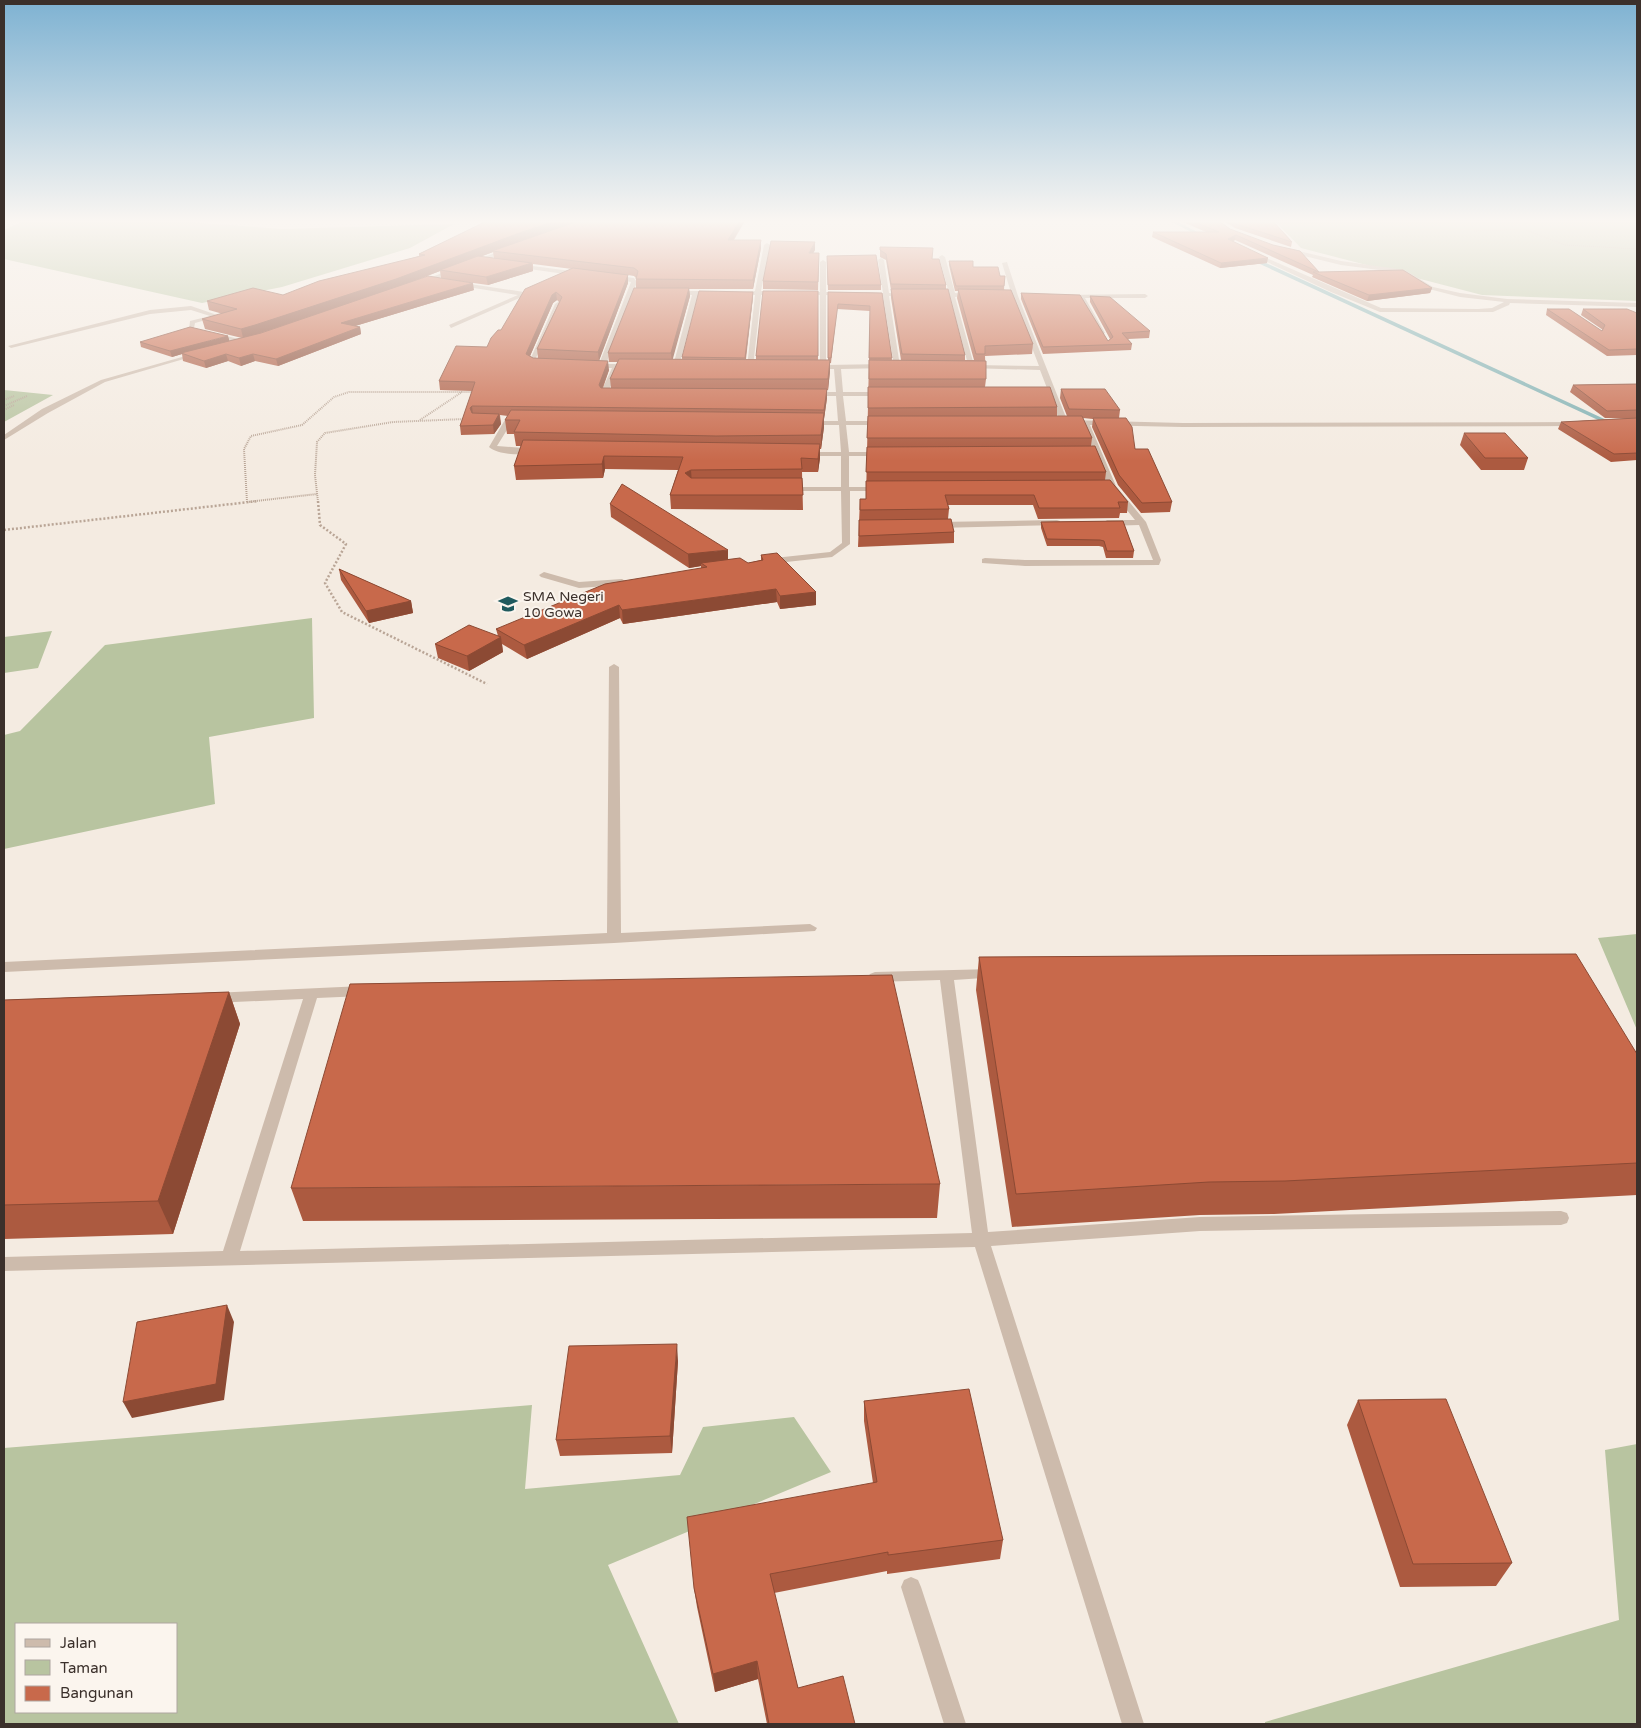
<svg xmlns="http://www.w3.org/2000/svg" width="1641" height="1728" viewBox="0 0 1641 1728" font-family="'Varela Round',sans-serif">
<style>
.green{fill:#b8c4a0;fill-rule:evenodd}
.lines{fill:none;stroke-linecap:round;stroke-linejoin:round}
.stream{fill:#7fb0b2;fill-rule:evenodd}
.path-far2{stroke:#b9a596;stroke-width:1;stroke-dasharray:1 1;stroke-linecap:butt}
.path-far1{stroke:#b9a596;stroke-width:2;stroke-dasharray:1 1;stroke-linecap:butt}
.path{stroke:#b9a596;stroke-width:2.5;stroke-dasharray:2 2;stroke-linecap:butt}
.service{fill:#cdbbac;fill-rule:evenodd}
.minor{fill:#cdbbac;fill-rule:evenodd}
.tertiary{fill:#cdbbac;fill-rule:evenodd}
.wall{fill:#ac5a40;fill-rule:evenodd}
.shaded-wall{fill:#8c4a34}
.building{fill:#c8694b;stroke:#8c4a34}
.labels{text-anchor:middle;dominant-baseline:central;stroke-width:4;stroke-linejoin:round;paint-order:stroke}
.far-poi-label{font-size:14px;fill:#3b302b;stroke:#fbf5ee;text-anchor:start}
</style>
<rect width="100%" height="100%" fill="#f4ebe1"/>
<!-- green -->
<path class="green" d="M28,219H147L282,229L454,224L410,248L282,287L202,303L4,259V230Z
M1273,219H1626L1637,223V301L1482,295L1301,248Z
M4,390L53,395L4,422Z
M312,618L314,718L209,737L215,804L4,849V735L20,731L105,645Z
M52,631L38,668L4,673V637Z
M1637,934V1030L1598,938Z
M532,1405L525,1489L680,1475L703,1427L794,1417L831,1472L608,1565L679,1724H4V1448ZM16,1624H176V1712H16Z
M1637,1444V1724H1265V1722L1619,1620L1605,1450Z"/>
<g class="lines">
<!-- stream -->
<path class="stream" d="M1172,219L1207,237L1208,238L1205,239L1166,219Z
M1249,257H1253L1637,434V438L1249,259Z"/>
<!-- path-far2 -->
<path class="path-far2" d="M1474,231L1523,229L1565,245L1637,249"/>
<!-- path-far1 -->
<path class="path-far1" d="M4,400L14,396
M4,406L27,396
M4,410L14,405
M420,420L462,392H475
M247,502L244,449L251,436L302,425L334,397L349,392H462
M247,502L317,494
M318,502L315,475L317,442L325,433L393,422L464,419"/>
<!-- path -->
<path class="path" d="M318,501L320,525L346,544L325,583L342,612L487,684
M4,530L258,501"/>
<!-- service -->
<path class="service" d="M614,664L619,667L621,933L810,924L817,928L815,931L614,943L4,972V962L607,933L609,667Z
M993,969L998,971L1000,974L998,977L954,980L988,1232L1200,1217L1561,1211L1567,1213L1569,1218L1567,1223L1561,1225L1200,1231L991,1246L1144,1724H1122L975,1247L4,1271V1257L223,1251L303,999L213,1003L208,1001L206,998L208,995L213,993L363,986L368,988L370,991L368,994L363,996L317,998L240,1251L972,1233L940,980L875,982L870,980L868,977L870,974L875,972Z"/>
<!-- minor -->
<path class="minor" d="M767,243L770,245L761,291L782,293L761,295L753,367L750,369L747,367L755,295L733,293L755,291L764,245Z
M1286,248L1341,261L1405,270L1433,287L1460,293L1507,299L1637,303V307L1510,303L1509,305L1493,312H1380L1331,292L1250,254L1255,253L1381,308L1478,309L1492,308L1504,302L1460,297L1429,289L1402,273L1341,265L1284,251Z
M942,255L945,257L955,293L977,295L955,297L974,365L1039,366L1012,296L1002,263L1007,262L1018,296L1067,420L1183,423L1577,422L1581,424L1577,426L1183,427L1090,425L1116,486L1146,522L1161,560L1159,565L1025,566L982,563V559L985,558L1025,560H1153L1139,525L1107,526L1103,523L1107,520H1135L1108,487L1083,425L1064,424L1060,422L1040,370L969,368L950,297L931,295L949,293L939,257Z
M881,258L884,260L889,293L912,295L909,297L889,296L900,366L897,368L894,366L883,296L863,294L866,292L883,293L878,260Z
M823,260L826,262V292L847,294L844,296L826,295V365L886,364L889,366L886,368L841,369L843,392H885L889,394L885,396H843L846,421H884L888,423L884,425H846L849,452H883L887,454L883,456H849V487H882L886,489L882,491H850V544L832,557L768,564L765,563V559L830,552L842,543L841,491H787L783,489L787,487H841V456H803L799,454L803,452H841L839,425H806L802,423L806,421H838L836,396H810L806,394L810,392H836L834,369H813L810,367L820,365V295L798,293L801,291L820,292V262Z
M517,264L579,272L582,274L579,276L515,267Z
M611,275L634,278L637,282L606,364H633L636,366L633,368H619L608,392L617,394L604,396L600,394L612,368H593L590,366L599,364L631,282L609,278Z
M457,282L524,292L537,287L540,289L451,328L449,325L518,295L455,285Z
M674,291H716L719,293L698,295L679,366L676,368L673,366L692,295L672,294Z
M1062,295L1145,294L1148,296L1145,298H1085L1105,333L1102,335L1099,333L1079,298H1064Z
M558,302L561,304L535,360L546,365L543,367L529,362L555,304Z
M191,306L220,316L195,323L194,328L247,341L244,343L189,330L190,321L210,316L191,310L150,314L11,348L8,346L150,310Z
M506,418L513,420L497,446L536,449H539V453C525,455 500,456 489,447Z
M1057,520L1060,521V525L937,528L933,525L937,522Z
M544,572L579,582L622,579L627,582L622,585L579,588L541,577L539,575Z
M911,1577L918,1580L921,1587L966,1724H944L901,1587L904,1580Z"/>
<!-- tertiary -->
<path class="tertiary" d="M508,248L510,251L421,284L416,283Z
M196,353L201,354L105,382L48,413L4,440V435L42,409L101,380Z"/>
</g>
<!-- wall -->
<path class="wall" d="M491,219H746L734,240L761,248L753,289H689L690,296L672,359H682V357L753,292V297L746,359H756V356L818,291V360H828V292L882,293L892,360H901L891,298V290L886,260L880,257V247L932,259L946,285V289L965,355V360H974L957,298L958,291H955L949,265V261L973,267L1000,276H1005L1004,289L1033,344L1032,354L985,356L986,379L985,387L1057,407V416H1067L1060,398L1061,389L1120,410L1119,418L1135,449L1172,502L1170,512L1141,513L1118,485L1092,427L1093,419L1083,418L1092,438L1091,446L1106,472L1105,480L1128,502L1127,513H1120L1119,518L1038,519L1033,505H948L949,509L948,519L954,532V543L858,547L860,499H866L870,311L837,309L831,363H830V371L828,390H827V398L824,419V427L821,449H820V458L818,472H802L803,510L671,509L670,495L678,470L605,469L603,478L516,480L514,466L521,446H516L514,434H507L505,420L508,416L500,415L501,424L494,434L461,435L460,426L472,391L440,390L439,381L487,347L501,330L572,269L533,264V271L488,285L452,280L474,290L355,326L360,327L361,334L278,366L255,361L241,366L228,361L206,368L183,361L182,354L172,357L141,347L140,342L230,341L242,338L205,329L202,319L223,314L209,310L207,301L283,295L419,256V254ZM493,252L494,258L480,257ZM440,271L441,278L412,282ZM628,275L634,276L636,278V288L608,353L609,362H618L610,379L611,388H603L609,370L599,360L628,283ZM557,300L559,302L537,349L538,358H533L530,356L553,303Z
M1176,219H1216L1230,229L1319,272L1432,288L1430,293L1367,301L1312,277L1313,275L1235,240L1233,241L1267,263L1220,268L1152,237L1153,232H1206Z
M1220,219H1271L1292,242L1291,247L1235,228Z
M815,250L813,253H819L818,290L763,289V281Z
M827,256L881,285V290H828Z
M1021,293L1108,341L1110,339L1090,302V296L1150,331L1149,338L1128,339L1132,344L1131,350L1043,354L1021,299Z
M1547,309L1602,331L1603,330L1581,315L1583,309L1637,313V355L1607,356L1546,315Z
M1637,384V460L1611,462L1558,429L1561,422L1628,418H1605L1570,392L1573,385Z
M1464,433L1528,458L1524,470H1481L1460,445Z
M610,504L728,559L748,563L761,560V555L816,592V605L780,609L777,602L623,624L620,618L527,659L502,644L503,652L469,671L438,658L435,644L498,636L496,629L701,568V566L689,568L611,517Z
M1123,521L1134,551L1133,558H1106L1103,547L1099,546H1047L1041,528V522Z
M339,569L411,601L413,613L369,623L341,580Z
M979,957L1637,1054V1195L1274,1214L1200,1215L1012,1227L976,990Z
M229,992L240,1024L173,1234L4,1239V1000Z
M940,1184L937,1218L303,1221L291,1188Z
M678,1361L672,1453L560,1456L556,1440Z
M1358,1400L1512,1563L1496,1586L1400,1587L1347,1425Z
M864,1401L1003,1540L1000,1559L887,1574V1571L774,1593L798,1688L855,1724H767L758,1679L715,1692L697,1607L694,1588L873,1483L864,1421Z"/>
<!-- shaded-wall -->
<path class="shaded-wall" d="M563,219H589L492,251L493,252L442,271L440,270V271L397,287L257,334L243,338L241,329L525,231Z
M741,219H746L728,248V240Z
M1236,235L1235,240L1227,244L1228,239Z
M761,240V248L753,289V280Z
M815,242V250L809,261V253Z
M1268,258L1267,263L1220,268L1221,263Z
M532,263L533,271L488,285L486,277Z
M628,275V283L599,361L598,352Z
M473,283L474,290L342,330L341,323Z
M689,288L690,296L672,362L671,353Z
M1432,288L1430,293L1367,301L1369,295Z
M556,292L557,300L553,303L527,363L526,354L552,295Z
M753,292V297L745,363V358Z
M360,327L361,334L278,366L276,359Z
M228,336L230,342L181,353L182,354L172,357L170,351Z
M226,354L228,361L206,368L204,361Z
M253,354L255,361L241,366L239,358Z
M830,360V371L828,390V379Z
M608,361L609,370L600,394L599,385Z
M827,389V398L824,419V410Z
M472,406L473,415L471,417L470,408Z
M824,413V427L821,449V435Z
M499,414L501,424L494,434L493,425Z
M820,444V458L818,472V459Z
M604,456L605,469L603,478L602,464Z
M691,470L692,484L685,473Z
M728,550V563H701V566L689,568L688,554Z
M776,589L777,602L623,624L622,610Z
M816,592V605L780,609V596Z
M411,601L413,613L369,623L366,611Z
M619,605L620,618L527,659L524,645Z
M501,637L503,652L469,671L467,656Z
M229,992L240,1024L173,1234L158,1201Z
M227,1305L234,1322L224,1400L132,1418L123,1402Z
M677,1344L678,1361L672,1453L670,1436Z
M757,1661L758,1679L715,1692L713,1674Z"/>
<!-- building -->
<path class="building" d="M491,219H563L525,231L396,279L255,325L241,329L202,319L237,309L207,301L253,288L283,295L319,281L425,255L419,254Z
M584,219H741L728,240H761L753,280L636,279L638,271L634,268L492,251Z
M1188,219H1216L1230,229L1273,245L1300,251L1319,272L1403,270L1432,288L1369,295L1313,272H1319L1236,235L1228,239L1268,258L1221,263L1153,232H1219Z
M1229,219H1271L1292,242L1236,224Z
M771,241L815,242L809,253H819L818,282L763,281Z
M880,247L933,248L932,259H939L946,285L891,284L886,254L880,250Z
M876,255L881,285H828L827,256Z
M478,256L532,263L486,277L440,270Z
M949,261H973V267H998L1000,276H1005L1004,286H956Z
M573,268L628,275L598,352L537,349L562,297L556,292L552,295L526,354L533,358L608,361L599,385L601,388L827,389L824,410L472,406L470,408L472,413L499,414L493,425L460,426L475,382L439,381L456,346L487,347L491,338L498,330H501L525,289Z
M428,276L473,283L341,323L360,327L276,359L253,354L239,358L226,354L204,361L181,353L261,333Z
M634,288H689L671,353H608Z
M891,289H948L965,355L902,354Z
M958,289L1011,290L1033,344L985,346V354H976Z
M699,291L753,292L745,358L682,357Z
M763,291H818V356H756Z
M828,292L882,293L892,358H869L870,306L838,304L831,358H828Z
M1021,293L1080,295L1108,341L1113,337L1090,296L1110,297L1150,331L1122,333L1132,344L1043,347Z
M1547,309H1569L1602,331L1605,325L1583,309H1627L1637,313V349L1609,350Z
M190,327L228,336L170,351L140,342Z
M619,359L830,360L828,379H610Z
M869,360L986,361V379H869Z
M1637,384V410L1607,411L1573,385Z
M868,387H1050L1057,407L868,408Z
M1061,389H1105L1120,410L1069,409Z
M511,410L824,413L821,435L716,436L514,432L520,420H505Z
M868,416H1082L1092,438H867Z
M1093,418H1126L1132,427L1135,449H1148L1172,502L1142,503L1119,475Z
M1637,418V453L1614,454L1561,422Z
M1464,433H1505L1528,458H1485Z
M523,440L820,444L818,459L801,458L802,469L691,470L685,473L691,478H802L803,495H670L683,457L604,456L602,464L514,466Z
M1095,446L1106,472H866L867,447Z
M1110,480L1128,502H1118L1120,508H1039L1034,495H945L949,509L860,510V499H866V481Z
M622,484L728,550L688,554L610,504Z
M951,519L954,532L859,536V520Z
M1123,521L1134,551H1107L1104,541L1100,540L1047,539L1041,522Z
M777,553L816,592L780,596L776,589L622,610L619,605L524,645L496,629L605,584L707,567L701,563L740,558L748,563L763,560L761,555Z
M339,569L411,601L366,611Z
M469,625L501,637L467,656L435,644Z
M1576,954L1637,1054V1163L1285,1181L1209,1182L1016,1194L979,957Z
M892,975L940,1184L291,1188L350,984Z
M229,992L158,1201L4,1205V1000Z
M227,1305L216,1384L123,1402L137,1322Z
M677,1344L670,1436L556,1440L569,1346Z
M969,1389L1003,1540L888,1555V1552L770,1574L798,1688L843,1676L855,1724H769L757,1661L713,1674L694,1588L687,1517L877,1482L864,1401Z
M1446,1399L1512,1563L1413,1564L1358,1400Z"/>
<!-- sky -->
<linearGradient id="sky" x2="0" y2="1"><stop stop-color="#7eb2d2"/><stop offset="0.48" stop-color="#faf6f2"/><stop offset="1" stop-color="#faf6f2" stop-opacity="0"/></linearGradient>
<rect width="1641" height="461" fill="url(#sky)"/>
<!-- icons -->
<defs>
<g id="school-bare" transform="scale(1.5)"><path d="M0-5L7-2L0 1L-7-2ZM-4 1L0 2.5L4 1V4Q0 6-4 4Z" fill="#1f5a5e" stroke="#fbf5ee" stroke-width="2.5" paint-order="stroke"/></g>
</defs>
<g fill-rule="evenodd">
<use href="#school-bare" x="508" y="604"/>
</g>
<g class="labels">
<!-- far-poi labels -->
<g class="far-poi-label">
<text x="523" y="596">SMA Negeri<tspan x="523" dy="16">10 Gowa</tspan></text>
</g>
</g>
<!-- border -->
<rect width="1641" height="1728" fill="none" stroke="#3b302b" stroke-width="10"/>
<!-- legend -->
<rect x="15" y="1623" width="162" height="90" fill="#fbf5ee" stroke="#aea6a0"/>
<rect x="25" y="1639" width="25" height="8" fill="#cdbbac" stroke="#aea6a0"/>
<text x="60" y="1648" font-size="15" fill="#3b302b">Jalan</text>
<rect x="25" y="1660" width="25" height="15" fill="#b8c4a0" stroke="#aea6a0"/>
<text x="60" y="1673" font-size="15" fill="#3b302b">Taman</text>
<rect x="25" y="1686" width="25" height="15" fill="#c8694b" stroke="#aea6a0"/>
<text x="60" y="1698" font-size="15" fill="#3b302b">Bangunan</text>
</svg>
